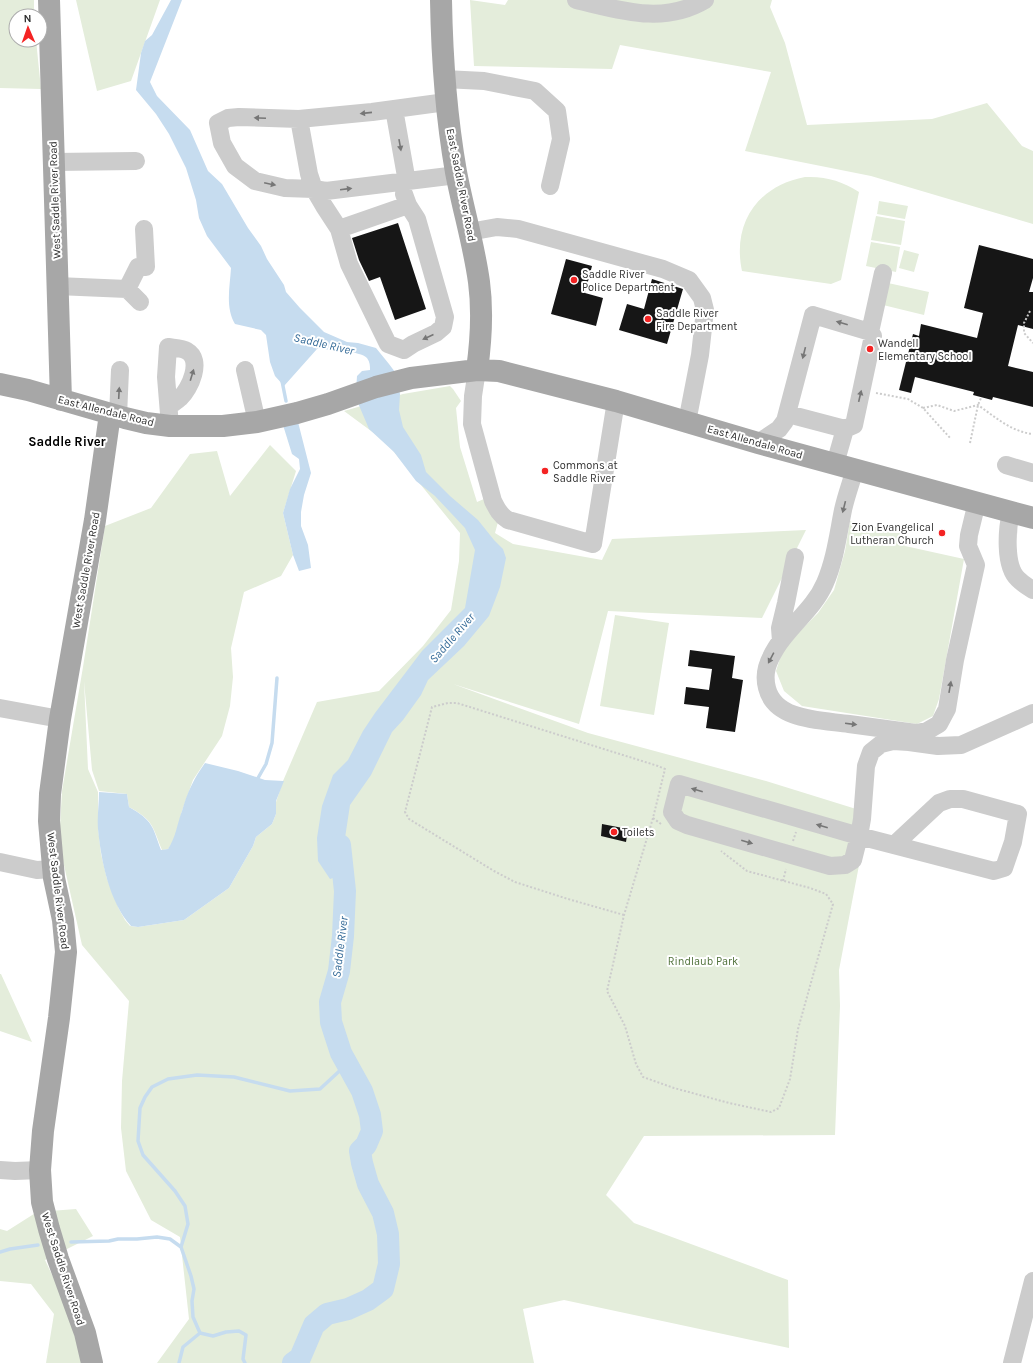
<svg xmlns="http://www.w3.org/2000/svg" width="1033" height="1363" viewBox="0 0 1033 1363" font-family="Karla,sans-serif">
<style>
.green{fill:#e4eddb}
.water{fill:#c6dcef}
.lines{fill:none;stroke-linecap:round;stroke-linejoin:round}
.stream{stroke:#c6dcef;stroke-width:3.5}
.river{stroke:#c6dcef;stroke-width:22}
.building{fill:#161616}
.path{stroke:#ccc;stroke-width:2;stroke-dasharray:2 2;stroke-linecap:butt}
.minor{stroke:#ccc;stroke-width:18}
.major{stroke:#a7a7a7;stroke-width:22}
.oneway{fill:#767676}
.poi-dot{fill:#f42323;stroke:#fff;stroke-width:1.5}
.labels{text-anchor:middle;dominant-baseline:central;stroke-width:4;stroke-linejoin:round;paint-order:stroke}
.street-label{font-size:11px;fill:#2f2f2f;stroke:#fff}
.poi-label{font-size:11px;fill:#2f2f2f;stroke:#fff;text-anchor:start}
.park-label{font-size:11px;fill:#4e6f38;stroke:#fff}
.water-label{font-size:12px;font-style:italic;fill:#356b98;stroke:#fff}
.quarter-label{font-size:13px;font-weight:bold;fill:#000;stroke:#fff}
</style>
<rect width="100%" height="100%" fill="#fff"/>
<!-- green -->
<path class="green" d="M0,0H34V16H16V40H36L41,89L0,88Z
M76,0H160L131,81L97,91Z
M470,0L505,5L508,0H772L770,7L785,43L807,125L932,119L987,103L1022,146L1033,151V224L871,176L745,151L771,72L620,45L612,69L474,66Z
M805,177C826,176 842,181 859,192L841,280L831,284L742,271C732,224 757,186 805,177Z
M879,201L908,206L905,219L877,214Z
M876,216L905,221L901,245L871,240Z
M871,242L900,247L896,272L866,266Z
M904,250L919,254L914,272L899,268Z
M888,283L929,292L924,315L883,305Z
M450,386L453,389L461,401L456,408L460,447L477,502L484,499L498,522L495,533L513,544L602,560L612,539L806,530L762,618L608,611L579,724L453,684L588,733L766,781L869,813L839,970L840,1006L835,1135L644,1136L606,1195L634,1223L788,1280L789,1348L564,1300L523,1309L534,1363H157L189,1319L180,1237L151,1220L126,1171L121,1128L122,1081L129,1001L82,945L59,843L62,791L83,667L105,526L151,508L190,454L217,451L230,496L270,445L296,471L283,513L293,555L281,576L244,592L231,648L233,677L230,706L222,736L193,780L182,811L174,841L168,849L162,850C152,825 153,820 129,807L127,794L99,791L92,770L84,681L88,769L98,792V828L101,854L107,879L119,909L125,920L130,926L138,927L184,920L229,888L253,846L256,837L272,824L276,814V802L283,781L317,702L379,691L423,646L451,610L459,561L460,533L386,442L344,411L403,394Z
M850,521L906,534L905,546L964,559L939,699L933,716L917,724L802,706L784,691L776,671L782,652L795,636L818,613L834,590L845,551Z
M615,615L669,623L654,715L600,706Z
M0,974H1L32,1042L0,1031Z
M76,1209L93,1236L45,1260L63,1298L77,1334L82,1363H46L54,1314L31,1284L0,1281V1229L7,1231L37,1212Z"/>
<!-- water -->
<path class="water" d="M171,0H182L150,82L157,96L190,130L208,171L222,184L248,228L261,246L267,259L284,285L286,292L300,308L324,332L347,342L358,343L376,348L389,364L395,372L400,394L399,410L403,427L421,455L426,472L450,496L478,520L494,540L503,549L506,558L500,587L489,616L464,646L428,680L421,695L403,720L392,732L371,775L350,805L345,838L348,873L330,879L318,861L317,838L322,806L333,775L348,760L363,731L375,713L422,651L465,608L475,550L465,528L435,496L416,481L394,452L369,429L358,403L356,391L357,376L362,371L370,370C370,366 370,362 367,358C361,351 327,349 317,349L284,386L275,376L270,362L266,335L261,330L235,324C225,308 230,286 231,268L207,236L199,218L196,200L186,168L169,134L156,114L136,90L141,53L145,41L152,35Z
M298,422L311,473L304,495L301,512V526L308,545L311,568L299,571L293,555L283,513L290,489L300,469L299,459L292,454L283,425Z
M205,763L238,771L265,780L284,781L276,801V814L272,824L256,837L253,846L229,888L184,920L138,927L131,926C109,902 101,860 98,829C97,817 99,804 99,792L127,794L129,807C153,821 152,825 161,850L168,849C176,837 177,824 182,811C187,793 194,778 205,763Z"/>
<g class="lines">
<!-- stream -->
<path class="stream" d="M282,381L286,401
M258,778L266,764L272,743L277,678
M71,1242L109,1241L118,1239H137L157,1237L170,1239L181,1247L191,1276L194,1289L192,1301L193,1317L200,1333L213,1336L226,1332L239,1331L246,1335L243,1359L245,1363
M181,1247L188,1224L185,1206L175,1191L143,1155L138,1141L140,1108L145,1097L152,1087L168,1079L197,1075L234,1077L290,1091L320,1089L347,1064
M0,1252L10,1249L38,1245
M179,1363L183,1347L200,1333"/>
<!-- river -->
<path class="river" d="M293,1363L300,1358L314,1325L327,1314L348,1309L368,1300L383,1289L389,1264L388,1234L383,1213L368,1184L362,1163L360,1151L366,1145L372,1131L370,1115L362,1091L341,1053L331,1022L330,1002L339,971L343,936L345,891L340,845"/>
</g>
<!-- building -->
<path class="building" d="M398,223L426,309L395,320L380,277L369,281L359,260L352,238Z
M979,245L1033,259V278L1029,292H1033V329L1018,325L1008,366L1033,372V407L993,397L992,400L973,395L974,392L915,377L911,393L899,390L913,334L919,336L921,324L977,338L983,313L964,308Z
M566,259L592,266L585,293L603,298L596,326L551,314Z
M652,279L683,289L667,344L619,330L627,304L644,309Z
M690,650L735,656L732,678L743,680L735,732L706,728L709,707L684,704L686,687L709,690L712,669L688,666Z
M602,824L628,829L626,842L601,836Z"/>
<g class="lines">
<!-- path -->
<path class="path" d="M1030,311L1024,323V333L1033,343
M876,393L908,399L923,408L951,439
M923,408L937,405L954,411L978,405C995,417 1012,432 1033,434
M970,443L978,405L981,398
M653,818L661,824
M793,841L796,832
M783,881L786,869
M624,915L568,899L515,882L494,871L409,819L405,812L432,707L448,703H457L658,766L665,769L653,818L624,915L607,991L625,1026L636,1064L643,1077L674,1088L729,1103L771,1112L779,1108L790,1079L798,1029L833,904L826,894L810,888L747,871L721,851"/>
<!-- minor -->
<path class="minor" d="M576,0C620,10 663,25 705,0
M444,79L484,81L535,91L557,111L561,139L550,186
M446,102L372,112L299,119L309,174L314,189L326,191L457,175
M394,109L407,182
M299,119L239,117L228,118L218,123L222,143L235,166L255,181L285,188L314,189L324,206L339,229
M54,162L136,161
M469,232L497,227L518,229L663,269L689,280L702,298L705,310L700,355L687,422
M57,286L127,289
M140,302L127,289L138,267H146L144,229
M404,350L388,344L349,264L339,229L408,205
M404,350L413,344L436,333L443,327L445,317L417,219L408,205L404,194
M245,370L257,422
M477,370L473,396L472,424L493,501C497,509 500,515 508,520L593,544L616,401
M169,406C173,403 177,401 180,398C190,389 203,360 187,351C182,348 174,348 168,347L166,377L170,426
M788,414L845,429
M118,416L120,370
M758,443L779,429L785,421L813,315L870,332
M835,464L845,429L854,425L873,336L870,332L883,273
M1006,465L1033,473
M855,469C851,483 846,496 843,510C838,535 835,560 825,583C814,609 790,625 776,648C768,661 763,673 767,688C775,721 822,720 849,724C872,727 894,730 916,733L927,731L939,724L947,709L955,660L976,565L968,546L969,535L977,502
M1011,512C1007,529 1004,566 1018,579C1022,583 1028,587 1033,590
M781,641L780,628L786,603L795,557
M0,708L60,719
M894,845L939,803L950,799H963L1018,814L1013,842L1004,868L994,871L859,836L679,784L672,812L678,821L687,825L830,866L845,865L853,860L859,836L862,819L866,766L871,752L881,744L893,741L909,742L938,746L961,745L1033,713
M0,862L37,870L53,869
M0,1170L15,1171L40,1170
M1012,1363L1033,1281"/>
<!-- major -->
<path class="major" d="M49,0L61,400
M441,0C442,58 446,115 456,172C463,209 474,245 479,282C483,312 481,341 477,370
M0,384L28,390L125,418L146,423L170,426H223L257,422L297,413L328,404L376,387L411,378L477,370L499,371L616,401L758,443L1033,518
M92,1363L85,1333L58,1259L49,1229L42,1202L40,1170L43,1131L59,1018L66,952L63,920L54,878L49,821L50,794L60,719L95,520L110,414"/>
</g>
<!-- one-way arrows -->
<defs><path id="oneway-solid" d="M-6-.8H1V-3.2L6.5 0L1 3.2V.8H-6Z"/></defs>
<g class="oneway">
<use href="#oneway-solid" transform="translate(366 113) rotate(174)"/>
<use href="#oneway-solid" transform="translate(260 118) rotate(-178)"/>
<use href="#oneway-solid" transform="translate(400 145) rotate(80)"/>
<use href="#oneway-solid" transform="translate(270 184) rotate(12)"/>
<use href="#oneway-solid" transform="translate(346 189) rotate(-7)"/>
<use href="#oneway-solid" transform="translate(842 323) rotate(-164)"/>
<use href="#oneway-solid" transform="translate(428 337) rotate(156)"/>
<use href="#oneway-solid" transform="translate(804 353) rotate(104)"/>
<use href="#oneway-solid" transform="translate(192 375) rotate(-73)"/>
<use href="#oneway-solid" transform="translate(119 393) rotate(-87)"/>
<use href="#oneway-solid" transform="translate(860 396) rotate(-77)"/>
<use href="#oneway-solid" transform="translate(844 507) rotate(104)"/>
<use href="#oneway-solid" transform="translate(771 658) rotate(118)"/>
<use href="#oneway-solid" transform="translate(950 687) rotate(-80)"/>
<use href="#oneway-solid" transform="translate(851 724) rotate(7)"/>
<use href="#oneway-solid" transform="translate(697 790) rotate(-164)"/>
<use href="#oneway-solid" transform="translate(822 826) rotate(-164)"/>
<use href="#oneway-solid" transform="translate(747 842) rotate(16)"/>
</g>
<!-- markers -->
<g class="poi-dot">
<circle cx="574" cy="280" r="4"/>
<circle cx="648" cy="319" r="4"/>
<circle cx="870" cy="349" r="4"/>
<circle cx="545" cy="471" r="4"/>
<circle cx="942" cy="533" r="4"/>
<circle cx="614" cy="832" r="4"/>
</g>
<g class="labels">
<!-- street labels -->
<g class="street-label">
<text transform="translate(461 185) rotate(79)">East Saddle River Road</text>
<text transform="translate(55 200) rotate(-92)">West Saddle River Road</text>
<text transform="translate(106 411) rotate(14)">East Allendale Road</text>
<text transform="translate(755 442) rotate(16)">East Allendale Road</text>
<text transform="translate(86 570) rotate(-80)">West Saddle River Road</text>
<text transform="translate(58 891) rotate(83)">West Saddle River Road</text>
<text transform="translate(63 1269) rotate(72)">West Saddle River Road</text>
</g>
<!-- poi labels -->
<g class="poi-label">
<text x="582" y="274">Saddle River<tspan x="582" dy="13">Police Department</tspan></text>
<text x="656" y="313">Saddle River<tspan x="656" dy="13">Fire Department</tspan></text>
<text x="878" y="343">Wandell<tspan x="878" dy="13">Elementary School</tspan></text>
<text x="553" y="465">Commons at<tspan x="553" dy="13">Saddle River</tspan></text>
<text x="934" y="527" text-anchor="end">Zion Evangelical<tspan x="934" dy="13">Lutheran Church</tspan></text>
<text x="622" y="832">Toilets</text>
</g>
<!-- park labels -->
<g class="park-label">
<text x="703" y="961">Rindlaub Park</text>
</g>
<!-- water labels -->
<g class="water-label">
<text transform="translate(324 344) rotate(13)">Saddle River</text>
<text transform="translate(452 638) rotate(-49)">Saddle River</text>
<text transform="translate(340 947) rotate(-83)">Saddle River</text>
</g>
<!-- quarter labels -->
<g class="quarter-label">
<text x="67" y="441">Saddle River</text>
</g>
</g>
<!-- north arrow -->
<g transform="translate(28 28) rotate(358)"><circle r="19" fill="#ffffff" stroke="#acacac"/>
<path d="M0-3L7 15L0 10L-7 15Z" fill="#f42323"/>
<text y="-6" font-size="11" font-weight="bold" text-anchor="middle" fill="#2f2f2f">N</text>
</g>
</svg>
